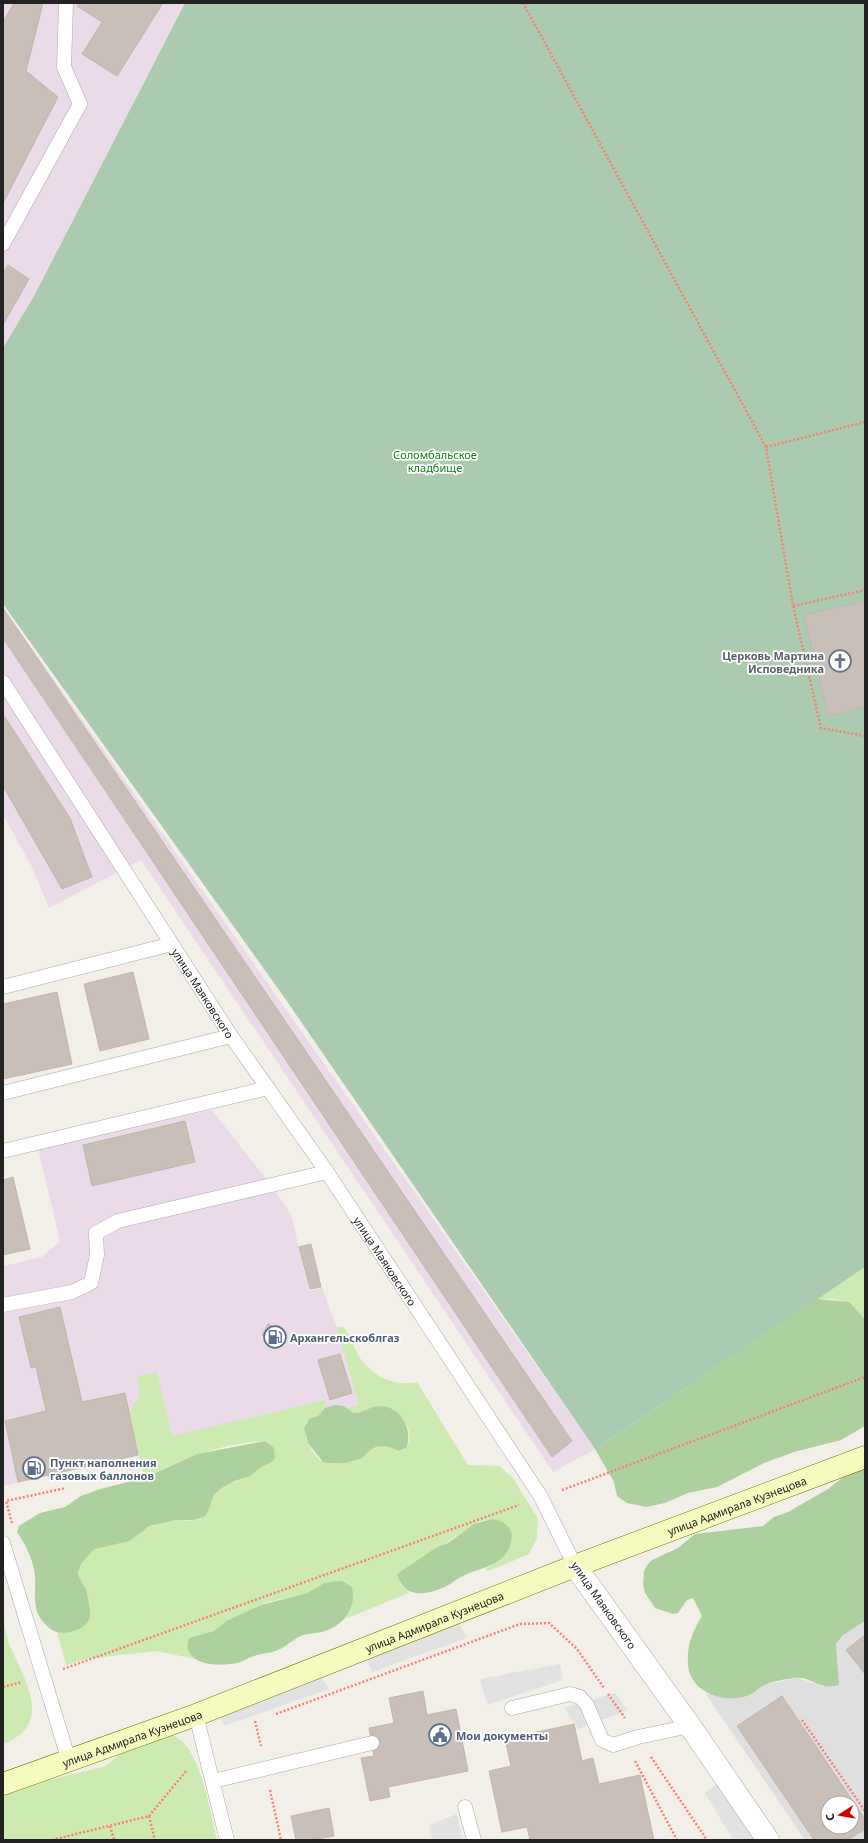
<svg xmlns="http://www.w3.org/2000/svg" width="868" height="1843" viewBox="0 0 868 1843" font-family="'Noto Sans',sans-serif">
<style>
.residential{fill:#e0dfdf;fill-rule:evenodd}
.industrial{fill:#ebdbe8}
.grass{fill:#cdebb0}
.forest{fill:#add19e}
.cemetery{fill:#aacbaf}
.parking{fill:#e2e2e2}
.building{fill:#c7bfb8;stroke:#c4b6ab;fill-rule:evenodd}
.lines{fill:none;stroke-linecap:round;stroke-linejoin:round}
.lane-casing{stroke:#a9a9a9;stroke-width:15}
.street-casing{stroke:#a9a9a9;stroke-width:23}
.secondary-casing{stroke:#707d05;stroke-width:23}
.path{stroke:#fa8072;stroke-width:2.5;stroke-dasharray:2 2;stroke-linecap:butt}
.lane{stroke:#fff;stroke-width:14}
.street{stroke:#fff;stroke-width:22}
.secondary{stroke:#f7fabf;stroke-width:22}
.labels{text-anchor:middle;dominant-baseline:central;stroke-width:3.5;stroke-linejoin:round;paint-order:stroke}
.park-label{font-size:11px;fill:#0c8416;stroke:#fff}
.worship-label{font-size:11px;font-weight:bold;fill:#5b616d;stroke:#fff;text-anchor:end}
.street-label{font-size:11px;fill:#222;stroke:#fff}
.service-label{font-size:11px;font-weight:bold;fill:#4e5e75;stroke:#fff;text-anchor:start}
</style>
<rect width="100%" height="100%" fill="#f2efe9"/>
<!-- residential -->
<path class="residential" d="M865,1621V1840H805L705,1693L717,1696L742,1697L748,1696L767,1684L798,1678L822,1686L839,1684L836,1644L843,1635ZM828,1803H852V1827H828Z"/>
<!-- industrial -->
<path class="industrial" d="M3,3H185L34,296L3,348Z
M3,607L595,1449L553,1472L141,860L49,908L31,865L3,815Z
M212,1110L270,1184L291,1214L309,1291L322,1288L337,1328L359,1405L3,1486V1266L42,1257L60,1241L38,1148Z"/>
<!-- grass -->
<path class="grass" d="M865,1267V1319C849,1299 842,1299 817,1299Z
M342,1326C351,1335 351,1342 357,1353C369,1375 393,1387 417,1382L468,1465L499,1466L513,1478L538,1519L537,1538L529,1554L489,1571L484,1569C499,1563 515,1548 511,1530L486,1520L480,1521L397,1574L401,1585L409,1593L345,1619C355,1606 352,1598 347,1584L337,1581L324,1583L307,1593L268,1602L226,1621L214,1631L189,1638L191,1655L195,1659L156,1651L86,1659L66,1665L57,1632C87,1635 96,1615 85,1589C83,1584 79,1579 79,1573C78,1565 86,1557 91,1552C100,1542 117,1545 128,1541C137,1538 142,1528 151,1526C159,1523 169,1521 178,1520C185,1520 192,1522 199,1519C211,1515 208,1502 215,1495C225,1483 239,1482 252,1474C259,1470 264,1464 272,1462L265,1441C222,1443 182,1459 144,1478L129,1412L140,1395L137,1376L157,1372L172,1436L325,1400V1408L318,1416L307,1421C300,1435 312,1454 323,1462L335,1464L359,1459L371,1450L381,1446L404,1450C419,1435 401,1409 383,1406C373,1404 365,1412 356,1414L353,1413L346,1408L359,1405L337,1328Z
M4,1619C5,1627 6,1635 9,1643C23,1678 56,1724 3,1744Z
M172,1735C201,1745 210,1813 217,1840H3V1791L106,1766L133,1742Z"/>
<!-- forest -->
<path class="forest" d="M817,1299L849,1302L865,1319V1426L841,1440L794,1452L764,1463L717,1487L688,1493L665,1503L646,1507L627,1503L617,1496L614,1482L595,1449Z
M335,1405L344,1406L353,1413C362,1414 370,1406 379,1406C401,1405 414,1431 406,1448L399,1451C387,1446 378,1443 367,1453C365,1455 363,1458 360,1459C348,1463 335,1465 323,1462L308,1443L304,1428L309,1419L318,1416L325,1408Z
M265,1441L274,1448L275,1458L272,1462L263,1466L250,1476L235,1481L222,1488L214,1495L207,1514L204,1517L194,1520H176L149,1526L130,1541L94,1549L81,1564L78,1573C80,1580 83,1584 86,1590C88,1597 90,1606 90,1614C91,1628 68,1635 57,1632C51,1631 44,1624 41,1619C32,1607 36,1590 35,1577C34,1561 26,1545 17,1532L19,1526L40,1513L65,1507L81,1496L100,1489L144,1478L197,1454Z
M865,1461V1621L843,1635L836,1644L839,1685C818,1691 812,1676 795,1678C786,1679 773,1681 765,1685C759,1688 753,1694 747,1696C725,1703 695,1694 689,1671C685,1651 691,1633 702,1616L693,1598L687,1600L678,1613L673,1614L655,1608L645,1593L643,1585L644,1571L647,1565L652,1560L678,1548L695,1534L763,1526L774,1517L788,1512L828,1489Z
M492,1519C502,1520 510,1525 512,1535C510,1566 483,1566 463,1576C457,1578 453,1583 447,1586C427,1595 404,1600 397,1574L437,1547L448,1543L474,1524Z
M337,1581H342L352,1587C357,1610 343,1626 322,1632C315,1634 307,1633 301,1636C293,1639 287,1646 280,1649C273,1653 264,1653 257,1655C251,1657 247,1659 243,1661C230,1666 203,1667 193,1657C187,1651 186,1646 189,1638L214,1631L226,1621L261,1605L307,1593L324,1583Z"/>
<!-- cemetery -->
<path class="cemetery" d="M185,3H865V1267L595,1449L284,997L3,604V348L34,296Z"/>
<!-- parking -->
<path class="parking" d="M459,1622L467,1638L372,1672L365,1656Z
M560,1664L563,1680L487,1705L480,1679Z
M320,1676L329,1689L224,1726L221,1715Z
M615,1693L628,1710L578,1729L564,1708Z
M718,1783L754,1840H733L705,1793Z
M457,1814L462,1840H433L429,1825Z"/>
<!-- building -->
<path class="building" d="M14,3H43L26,71L58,97L3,203V22Z
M79,3H163L117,76L82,54L102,22L77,6Z
M8,265L29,279L3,325V273Z
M865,601V707L828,716L804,615Z
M3,608L572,1441L552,1457L3,638Z
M3,714L70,818L92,877L62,889L3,786Z
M133,972L149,1039L100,1051L84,984Z
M57,992L72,1064L3,1079V1004Z
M185,1121L195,1162L92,1186L83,1145Z
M13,1177L30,1249L3,1255V1180Z
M311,1244L321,1287L310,1289L299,1247Z
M60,1307L82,1402L125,1393L138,1455L18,1482L5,1421L46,1411L36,1367L31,1368L19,1317Z
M268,1324L287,1335L282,1346L262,1335Z
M340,1354L352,1393L330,1400L318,1360Z
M865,1635V1674L846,1650Z
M423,1691L427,1715L456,1709L468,1771L388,1787L390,1797L370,1801L361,1758L374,1756L369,1728L394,1723L389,1698Z
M782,1696L865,1819V1829L848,1840H814L737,1726ZM828,1803H852V1827H828Z
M574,1724L582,1761L593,1758L599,1784L640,1775L654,1840H530L527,1827L502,1832L489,1771L511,1766L505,1739Z
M329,1808L334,1836L313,1840H296L291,1816Z"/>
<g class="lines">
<!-- lane casing -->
<g class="lane-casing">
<g id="lane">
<path d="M3,244L80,104L64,67L66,3"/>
<path id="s1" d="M3,682L231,1036L327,1172L541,1497L575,1566"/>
<path d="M3,987L172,944"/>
<path d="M3,1093L231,1036"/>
<path d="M3,1151L268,1088"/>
<path d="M3,1305L72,1292L91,1283L97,1255L96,1233L118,1221L327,1172"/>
<path d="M3,1543L69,1761"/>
<path d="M512,1708L570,1694L580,1697L587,1705L602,1740L613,1745L638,1737L690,1726"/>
<path d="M196,1715L227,1840"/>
<path d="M213,1781L372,1743"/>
<path d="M465,1807L474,1840"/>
</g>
</g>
<!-- street casing -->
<g class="street-casing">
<path id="street" d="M575,1566L690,1726L768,1840"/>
</g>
<!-- secondary casing -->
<g class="secondary-casing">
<g id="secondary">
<path id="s2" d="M3,1784L196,1715L575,1566L865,1457"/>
</g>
</g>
<!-- path -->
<path class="path" d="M523,3L766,447L793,606L865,590
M766,447L865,422
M793,606L821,728L865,736
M562,1490L865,1377
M12,1523L6,1501L66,1488
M63,1669L519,1505
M3,1687L22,1682
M608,1694L625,1718
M276,1714L520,1624L549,1623L577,1649L604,1688
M802,1720L865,1811
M255,1721L261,1746
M651,1757L707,1840
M635,1761L677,1840
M270,1790L281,1840
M149,1816L187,1770
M110,1826L114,1840
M52,1840L149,1816L155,1840"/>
<!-- lane -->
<use href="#lane" class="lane"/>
<!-- street -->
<use href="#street" class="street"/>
<!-- secondary -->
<use href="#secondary" class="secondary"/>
</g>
<!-- icons -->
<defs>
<g id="church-ring" transform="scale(1.15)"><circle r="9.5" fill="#fff" stroke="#6b7280" stroke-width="1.5"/><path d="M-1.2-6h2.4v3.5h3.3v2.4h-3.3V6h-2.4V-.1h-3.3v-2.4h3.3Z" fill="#6b7280"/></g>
<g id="fuel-ring" transform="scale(1.15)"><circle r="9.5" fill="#fff" stroke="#5c6f8a" stroke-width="1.5"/><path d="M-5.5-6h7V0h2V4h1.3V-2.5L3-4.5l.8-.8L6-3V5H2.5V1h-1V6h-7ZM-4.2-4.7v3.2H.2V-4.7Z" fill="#5c6f8a"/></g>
<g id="civic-ring" transform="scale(1.15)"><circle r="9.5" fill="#fff" stroke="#5c6f8a" stroke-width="1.5"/><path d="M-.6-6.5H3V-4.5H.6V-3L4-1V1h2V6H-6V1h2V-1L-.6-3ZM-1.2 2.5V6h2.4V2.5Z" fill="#5c6f8a"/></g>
</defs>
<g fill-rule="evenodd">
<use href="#church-ring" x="840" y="661"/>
<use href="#fuel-ring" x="275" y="1337"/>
<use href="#fuel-ring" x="34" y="1468"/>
<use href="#civic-ring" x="440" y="1735"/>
</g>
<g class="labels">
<!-- park labels -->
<g class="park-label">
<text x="435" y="454">Соломбальское<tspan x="435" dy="13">кладбище</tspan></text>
</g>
<!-- worship labels -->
<g class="worship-label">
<text x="824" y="655">Церковь Мартина<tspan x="824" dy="13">Исповедника</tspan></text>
</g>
<!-- street labels -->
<g class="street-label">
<text stroke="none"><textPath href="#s1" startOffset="370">улица Маяковского</textPath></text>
<text stroke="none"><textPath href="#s1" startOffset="694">улица Маяковского</textPath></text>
<text stroke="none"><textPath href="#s2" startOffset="785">улица Адмирала Кузнецова</textPath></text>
<text transform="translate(604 1605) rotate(55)">улица Маяковского</text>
<text stroke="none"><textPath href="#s2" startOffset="461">улица Адмирала Кузнецова</textPath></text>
<text stroke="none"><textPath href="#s2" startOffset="137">улица Адмирала Кузнецова</textPath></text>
</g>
<!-- service labels -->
<g class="service-label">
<text x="290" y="1337">Архангельскоблгаз</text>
<text x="50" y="1462">Пункт наполнения<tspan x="50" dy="13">газовых баллонов</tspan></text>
<text x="456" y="1735">Мои документы</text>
</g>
</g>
<!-- border -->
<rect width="868" height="1843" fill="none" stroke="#222222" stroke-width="8"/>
<!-- north arrow -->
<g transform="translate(840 1815) rotate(258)"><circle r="19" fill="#ffffff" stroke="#a7a7a7"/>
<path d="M0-3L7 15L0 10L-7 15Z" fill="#d40000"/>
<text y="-6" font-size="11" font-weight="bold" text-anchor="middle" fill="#222222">С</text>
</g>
</svg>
